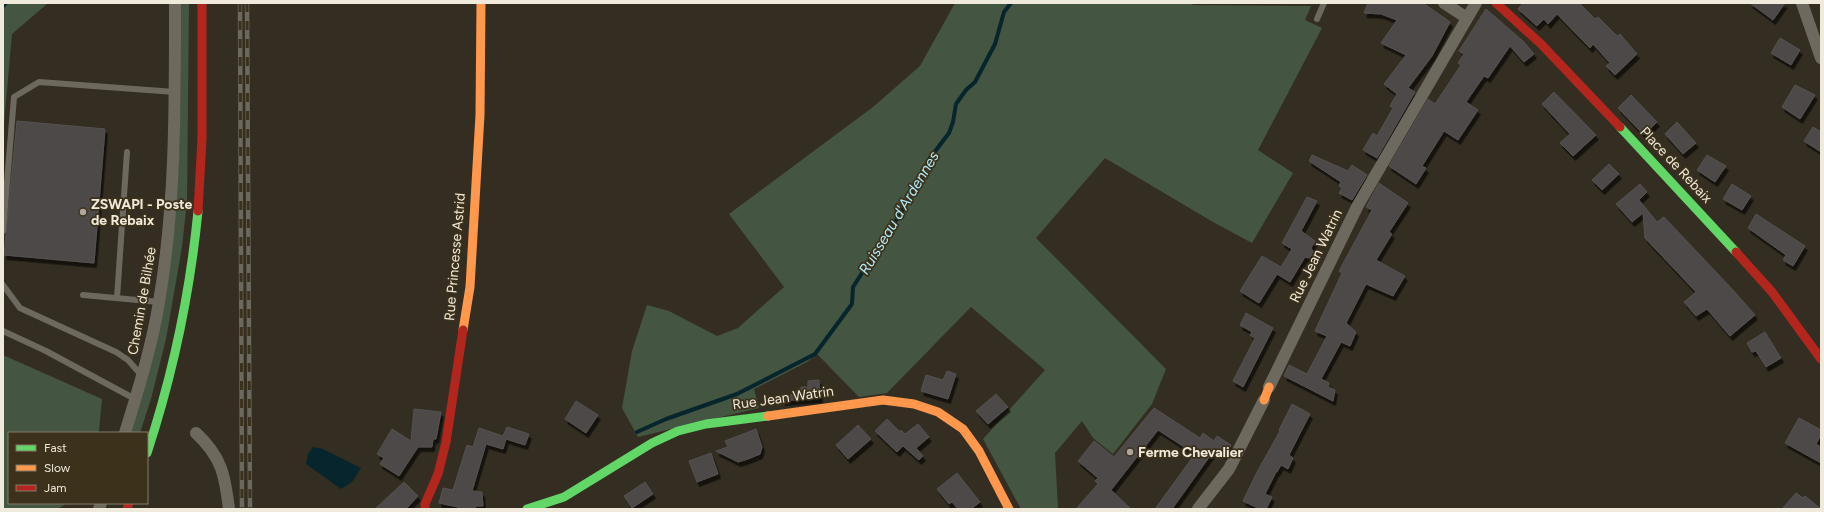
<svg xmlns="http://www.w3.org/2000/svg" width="1824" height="512" viewBox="0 0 1824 512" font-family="Figtree,sans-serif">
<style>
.green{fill:#445541}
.water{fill:#06252c}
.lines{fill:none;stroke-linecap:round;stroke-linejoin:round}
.stream{stroke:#06252c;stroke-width:4}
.building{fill:#4e4949;stroke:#555150;filter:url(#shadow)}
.lane{stroke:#6e695e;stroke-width:6}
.street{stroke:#6e695e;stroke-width:12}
.fast{stroke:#63d668;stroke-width:9}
.slow{stroke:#ff974d;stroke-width:9}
.jam{stroke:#b3261e;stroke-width:9}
.rail-casing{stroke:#6c685e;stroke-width:4.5}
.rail{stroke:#3c311a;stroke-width:3;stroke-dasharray:9;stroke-linecap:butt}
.poi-dot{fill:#aea89b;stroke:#3c311a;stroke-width:1.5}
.labels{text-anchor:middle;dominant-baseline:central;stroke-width:3.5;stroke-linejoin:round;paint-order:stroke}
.street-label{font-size:14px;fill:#f0eadc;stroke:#3c311a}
.poi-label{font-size:14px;font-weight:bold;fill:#f0eadc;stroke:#3c311a;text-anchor:start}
.water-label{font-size:15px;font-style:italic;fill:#afecfe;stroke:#3c311a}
</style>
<defs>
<filter id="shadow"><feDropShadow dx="2.5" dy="4.5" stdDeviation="0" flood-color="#0009"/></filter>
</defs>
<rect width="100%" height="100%" fill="#342e22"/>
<!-- green -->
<path class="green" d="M3,3H48L12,34L3,135Z
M180,3H189L187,201L182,247L166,339L151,399L140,433H131L153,357L175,217L179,159L181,77Z
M955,3H1191L1193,5L1311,6L1305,20L1322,28L1258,150L1293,173L1252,243L1213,222L1105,158L1036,238L1166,369L1152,404L1113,454L1093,438L1082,421L1055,453L1058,509H1021L983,439L1045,370L971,307L887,393L859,397L817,354L807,362L754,389L759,408L638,437L622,408L632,351L647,305L669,311L717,336L738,328L784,287L729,214L873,107L920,66Z
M3,355L102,399L99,431L97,433H9V503H67L58,509H3Z"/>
<!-- water -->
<path class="water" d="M313,447L323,449L361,468L353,481L341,489L306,464L308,454Z"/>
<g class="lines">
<!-- stream -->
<path class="stream" d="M3,6L6,3
M637,432L666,419L737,394L815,354L852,304L853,287L909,200L930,158L949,133L953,122L956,104L966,90L975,82L995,44L1004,12L1011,3"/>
</g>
<!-- building -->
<path class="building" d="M1368,3H1423L1450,22L1432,56L1408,88L1415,92L1377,158L1363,150L1373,133L1377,136L1393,108L1390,106L1397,94L1384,84L1406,55L1381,43L1397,20L1381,14L1364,13Z
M1523,3H1579L1595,19L1598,17L1617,36L1620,34L1637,54L1615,75L1606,66L1610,63L1593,44L1590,48L1557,14L1548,24L1544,19L1537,26L1518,9Z
M1750,3H1785L1773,20Z
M1486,9L1524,42L1534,54L1524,62L1510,46L1488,78L1484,76L1466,102L1478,110L1458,140L1444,131L1422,166L1426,168L1416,184L1389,166L1428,99L1435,104L1461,65L1458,63L1464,54L1459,51Z
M1780,38L1800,50L1791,65L1771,53Z
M1795,85L1815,95L1800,119L1782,107Z
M1554,92L1596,135L1573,156L1560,143L1570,134L1542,104Z
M1631,95L1657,122L1644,135L1618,108Z
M17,121L105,129L94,263L4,255Z
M1677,122L1696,143L1683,154L1665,134Z
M1813,127L1821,132V152L1804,141Z
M1312,155L1348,171L1352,165L1367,175L1352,200L1339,193L1342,188L1339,186L1341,182L1309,161Z
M1707,155L1726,166L1715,182L1697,170Z
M1609,164L1619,174L1602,190L1592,180Z
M1379,183L1408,203L1389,232L1392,234L1376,260L1405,276L1393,296L1366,284L1346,323L1356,332L1350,346L1341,342L1321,379L1329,383L1328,387L1335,390L1333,401L1284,376L1289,365L1307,374L1327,336L1315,331L1342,273L1339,271L1372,210L1366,207Z
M1640,184L1647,192L1639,200L1657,222L1664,217L1733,290L1755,315L1730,336L1707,309L1696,316L1684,302L1696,292L1645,238L1643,213L1632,222L1616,204Z
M1732,184L1751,196L1742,210L1723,199Z
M1307,197L1317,201L1301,231L1315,241L1311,248L1314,253L1309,258L1305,257L1290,282L1277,274L1259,303L1240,291L1262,256L1281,267L1292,249L1282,243Z
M1756,214L1805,246L1793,266L1783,260L1786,255L1748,228Z
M1246,313L1273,328L1243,387L1233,381L1255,338L1250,335L1252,332L1240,325Z
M1765,332L1781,358L1766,367L1756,351L1752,352L1747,343Z
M947,371L956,374L948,399L921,391L926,375L943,380Z
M819,380L820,398L782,401L802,387H808V381Z
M996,394L1008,407L988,424L976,411Z
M576,401L598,415L586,433L565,419Z
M1292,404L1310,414L1289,455L1293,458L1288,469L1281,465L1277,472H1276L1265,494L1272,497L1266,509H1260L1243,501L1257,472L1280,431L1279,430Z
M1154,408L1200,438L1203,433L1214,441L1217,436L1231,445L1225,456L1215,449L1172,509H1155L1195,454L1158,430L1111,490L1131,509H1076L1098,484L1095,481L1098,478L1078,461L1094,441L1114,457Z
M414,409L441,412L436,439H433L432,447H418L399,476L380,464L384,458L377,454L392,429L411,441Z
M1799,418L1821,430V435L1816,444L1821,447V463L1785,443Z
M887,419L900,432L901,430L905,434L918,424L929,437L916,448L923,456L919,460L903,446L897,452L875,431Z
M858,425L871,439L848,459L836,445Z
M507,427L529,434L525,445L506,439L503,449L486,444L472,491L482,492L483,506H476L475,509H458V507L439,503L443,488L453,490L467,445L473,447L479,428L503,436Z
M756,429L762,447L760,454L748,459L738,462L716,451L728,447L725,441Z
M711,453L718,474L697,482L689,461Z
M957,473L980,502L971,509H958L952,502L949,504L937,489Z
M404,482L418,496L406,509H375Z
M645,482L653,494L632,508L624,496Z
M1796,493L1803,498L1805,496L1821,509H1782Z"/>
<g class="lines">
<!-- lane -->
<path class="lane" d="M1317,19L1324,3
M3,231L14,97L39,82L175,92
M3,285L20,308L116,352L128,360L142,376
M83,295L159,302
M117,298L127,152
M3,331L46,351L135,399"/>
<!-- street -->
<path class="street" d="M1444,3L1467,18
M1802,3L1821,58
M1269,387L1358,205L1476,3
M125,433C138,390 152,346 159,302C176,203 175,102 175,3
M196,433C222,457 225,476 229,509
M99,509L101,503
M1198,509L1229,469L1264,400"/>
<!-- fast -->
<path class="fast" d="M1620,127L1736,252
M147,453C173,374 190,293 198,211
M527,509L564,497L652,443L678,431L706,424L768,416"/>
<!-- slow -->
<path class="slow" d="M463,330L470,287L480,115L481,3
M1264,400L1269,387
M768,416L883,400L914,404L938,412L963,429L979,451L1009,509"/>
<!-- jam -->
<path class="jam" d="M1496,3L1541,44L1620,127
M198,211L202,139V3
M1736,252L1772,292L1821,359
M127,509L129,503
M425,509V504L438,474L446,442L463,330"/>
<!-- rail casing -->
<g class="rail-casing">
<path id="rail" d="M240,3L242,509
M247,3L250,509"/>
</g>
<!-- rail -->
<use href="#rail" class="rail"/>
</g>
<!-- markers -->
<g class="poi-dot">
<circle cx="83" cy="212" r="4"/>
<circle cx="1130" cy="452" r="4"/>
</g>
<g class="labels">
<!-- street labels -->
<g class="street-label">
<text transform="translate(1676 165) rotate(47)">Place de Rebaix</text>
<text transform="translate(1316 256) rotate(-64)">Rue Jean Watrin</text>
<text transform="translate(455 257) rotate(-85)">Rue Princesse Astrid</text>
<text transform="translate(142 301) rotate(-80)">Chemin de Bilhée</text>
<text transform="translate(783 398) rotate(-8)">Rue Jean Watrin</text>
</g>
<!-- poi labels -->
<g class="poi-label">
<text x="91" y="204">ZSWAPI - Poste<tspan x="91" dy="16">de Rebaix</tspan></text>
<text x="1138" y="452">Ferme Chevalier</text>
</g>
<!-- water labels -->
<g class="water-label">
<text transform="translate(899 213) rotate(-59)">Ruisseau d'Ardennes</text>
</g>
</g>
<!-- border -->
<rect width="1824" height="512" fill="none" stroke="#f0eadc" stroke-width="8"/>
<!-- legend -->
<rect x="8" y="432" width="140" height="72" fill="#3c311a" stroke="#847b68"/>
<rect x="16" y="445" width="20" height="6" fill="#63d668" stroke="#847b68"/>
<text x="44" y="452" font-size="12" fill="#f0eadc">Fast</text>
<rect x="16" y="465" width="20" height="6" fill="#ff974d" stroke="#847b68"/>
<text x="44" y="472" font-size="12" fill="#f0eadc">Slow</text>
<rect x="16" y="485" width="20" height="6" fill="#b3261e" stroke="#847b68"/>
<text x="44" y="492" font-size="12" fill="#f0eadc">Jam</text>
</svg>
